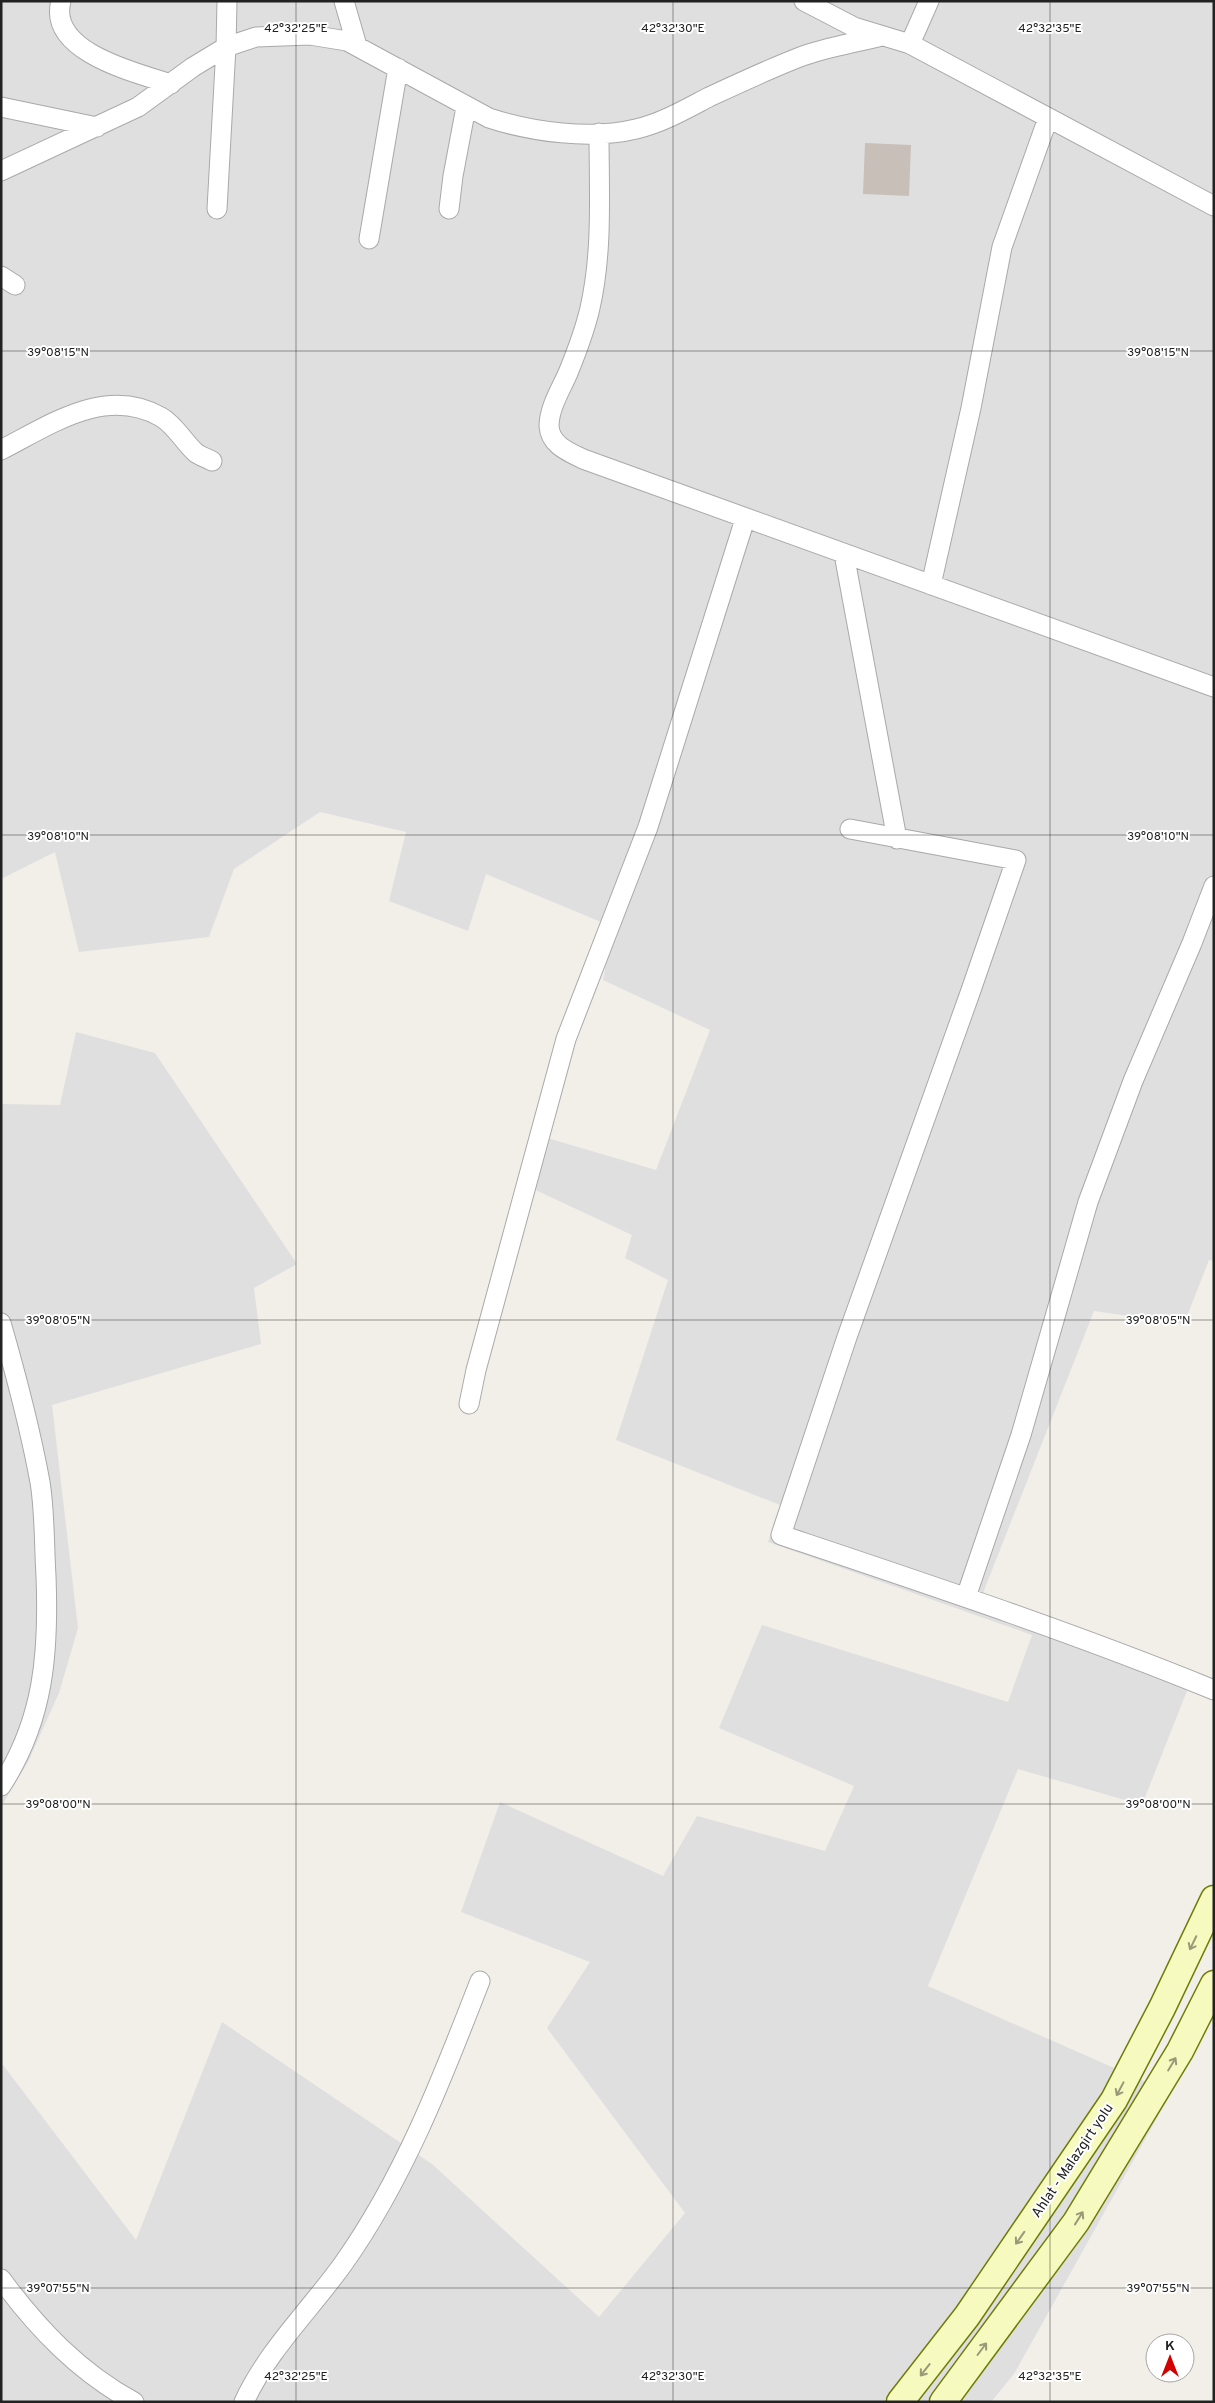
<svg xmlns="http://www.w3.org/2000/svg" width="1215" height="2403" viewBox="0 0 1215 2403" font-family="Overpass,sans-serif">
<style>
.residential{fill:#e0dfdf}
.building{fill:#c7bfb8}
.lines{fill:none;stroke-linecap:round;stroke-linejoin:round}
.minor-casing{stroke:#a9a9a9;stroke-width:21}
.secondary-casing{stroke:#707d05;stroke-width:29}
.minor{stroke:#fff;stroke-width:19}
.secondary{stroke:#f7fabf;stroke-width:26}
.oneway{stroke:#979978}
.ticks{fill:none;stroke:#222;stroke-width:1;stroke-opacity:0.45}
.labels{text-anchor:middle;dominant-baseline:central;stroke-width:4;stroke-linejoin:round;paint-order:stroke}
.street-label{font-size:14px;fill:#222;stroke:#fff}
.ticks-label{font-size:12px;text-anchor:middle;fill:#222;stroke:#fff;stroke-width:4;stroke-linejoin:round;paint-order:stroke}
</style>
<rect width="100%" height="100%" fill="#f2efe9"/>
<!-- residential -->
<path class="residential" d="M1,1H1214V1261L1209,1260L1184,1324L1094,1311L983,1593L1194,1673L1142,1805L1018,1769L928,1986L1171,2093L1014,2374L991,2402H1V2065H3L136,2240L222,2022L432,2164L599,2317L685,2213L547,2028L590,1962L461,1912L500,1802L663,1876L697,1816L825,1851L854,1786L719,1728L762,1625L1008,1702L1032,1635L768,1542L780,1505L616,1440L668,1280L625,1258L632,1235L529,1187L544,1137L656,1170L710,1030L603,980L613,927L486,874L468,931L389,901L406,832L320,812L234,869L209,937L79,952L55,852L1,879Z
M76,1032L155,1053L297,1264L254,1288L261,1344L52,1405L78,1628L59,1693L28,1762L1,1807V1104L60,1105Z"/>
<!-- building -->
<path class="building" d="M865,143L911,145L909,196L863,194Z"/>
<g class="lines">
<!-- minor casing -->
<g class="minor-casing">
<path id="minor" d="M61,1C47,52 137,73 171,84
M344,1L357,46
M804,1L854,27L910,44L1214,206
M910,44L929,1
M1,107L97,127
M599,133C599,190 603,251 590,308C585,330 577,351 568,373C561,389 549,408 549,426C550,445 569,452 583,459L1214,687
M1,171L138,107L193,67L226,47L256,37L310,35L347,41L489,118C532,132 591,140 636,129C662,123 686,109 709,97C739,83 769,69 800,57C826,47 855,43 881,36
M217,209L226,47L227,1
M449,209L453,176L466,107
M369,239L398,68
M1,276L15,285
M1,450C50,425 106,385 161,417C175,425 183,441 195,452C199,456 207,458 212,461
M844,554L897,839
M931,585L971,408L1002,247L1048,118
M850,829L1016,860L970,993L847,1337L781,1535C927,1584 1072,1632 1214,1690
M1,1323C16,1375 30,1428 40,1482C45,1512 44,1545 46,1576C49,1653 44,1720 1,1786
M469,1404L476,1370L566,1039L648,827L745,519
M966,1597L1021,1435L1088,1202L1133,1081L1192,943L1214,886
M1,2279C38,2329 79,2372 134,2402
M244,2402C268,2350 310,2310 343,2264C404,2178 442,2079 480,1981"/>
</g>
<!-- secondary casing -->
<g class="secondary-casing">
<path id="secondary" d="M900,2402L967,2316L1114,2100L1162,2008L1214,1899
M943,2402L1076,2222L1180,2051L1214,1984"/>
</g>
<!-- minor -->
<use href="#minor" class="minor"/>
<!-- secondary -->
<use href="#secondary" class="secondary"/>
</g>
<!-- one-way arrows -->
<defs><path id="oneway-shaft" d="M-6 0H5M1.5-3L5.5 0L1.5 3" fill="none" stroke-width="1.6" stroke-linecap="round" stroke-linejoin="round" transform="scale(1.25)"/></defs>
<g class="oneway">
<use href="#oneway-shaft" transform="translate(1193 1943) rotate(116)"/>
<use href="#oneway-shaft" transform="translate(1172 2064) rotate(-59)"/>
<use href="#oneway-shaft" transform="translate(1120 2089) rotate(118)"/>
<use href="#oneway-shaft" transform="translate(1079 2218) rotate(-58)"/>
<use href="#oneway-shaft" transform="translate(1020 2238) rotate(125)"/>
<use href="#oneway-shaft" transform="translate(982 2349) rotate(-53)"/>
<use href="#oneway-shaft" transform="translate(925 2370) rotate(128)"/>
</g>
<!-- ticks -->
<path class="ticks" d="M296,1V2402M673,1V2402M1050,1V2402M1,351H1214M1,835H1214M1,1320H1214M1,1804H1214M1,2288H1214"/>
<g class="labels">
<!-- street labels -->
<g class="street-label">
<text transform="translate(1073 2161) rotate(-56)">Ahlat - Malazgirt yolu</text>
</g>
</g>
<g class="ticks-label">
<text x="296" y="32">42°32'25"E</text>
<text x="673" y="32">42°32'30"E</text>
<text x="1050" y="32">42°32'35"E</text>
<text x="58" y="356">39°08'15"N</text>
<text x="1158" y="356">39°08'15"N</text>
<text x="58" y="840">39°08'10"N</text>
<text x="1158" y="840">39°08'10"N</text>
<text x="58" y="1324">39°08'05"N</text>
<text x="1158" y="1324">39°08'05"N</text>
<text x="58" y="1808">39°08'00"N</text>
<text x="1158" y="1808">39°08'00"N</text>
<text x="58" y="2292">39°07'55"N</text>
<text x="1158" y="2292">39°07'55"N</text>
<text x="296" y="2380">42°32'25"E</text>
<text x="673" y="2380">42°32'30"E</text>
<text x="1050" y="2380">42°32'35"E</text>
</g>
<!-- border -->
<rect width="1215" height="2403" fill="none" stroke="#222222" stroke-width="5"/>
<!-- north arrow -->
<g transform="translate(1170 2358)"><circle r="24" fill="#ffffff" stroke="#a7a7a7"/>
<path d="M0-4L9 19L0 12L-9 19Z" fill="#d40000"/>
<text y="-8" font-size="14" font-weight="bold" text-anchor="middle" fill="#222222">K</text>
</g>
</svg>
